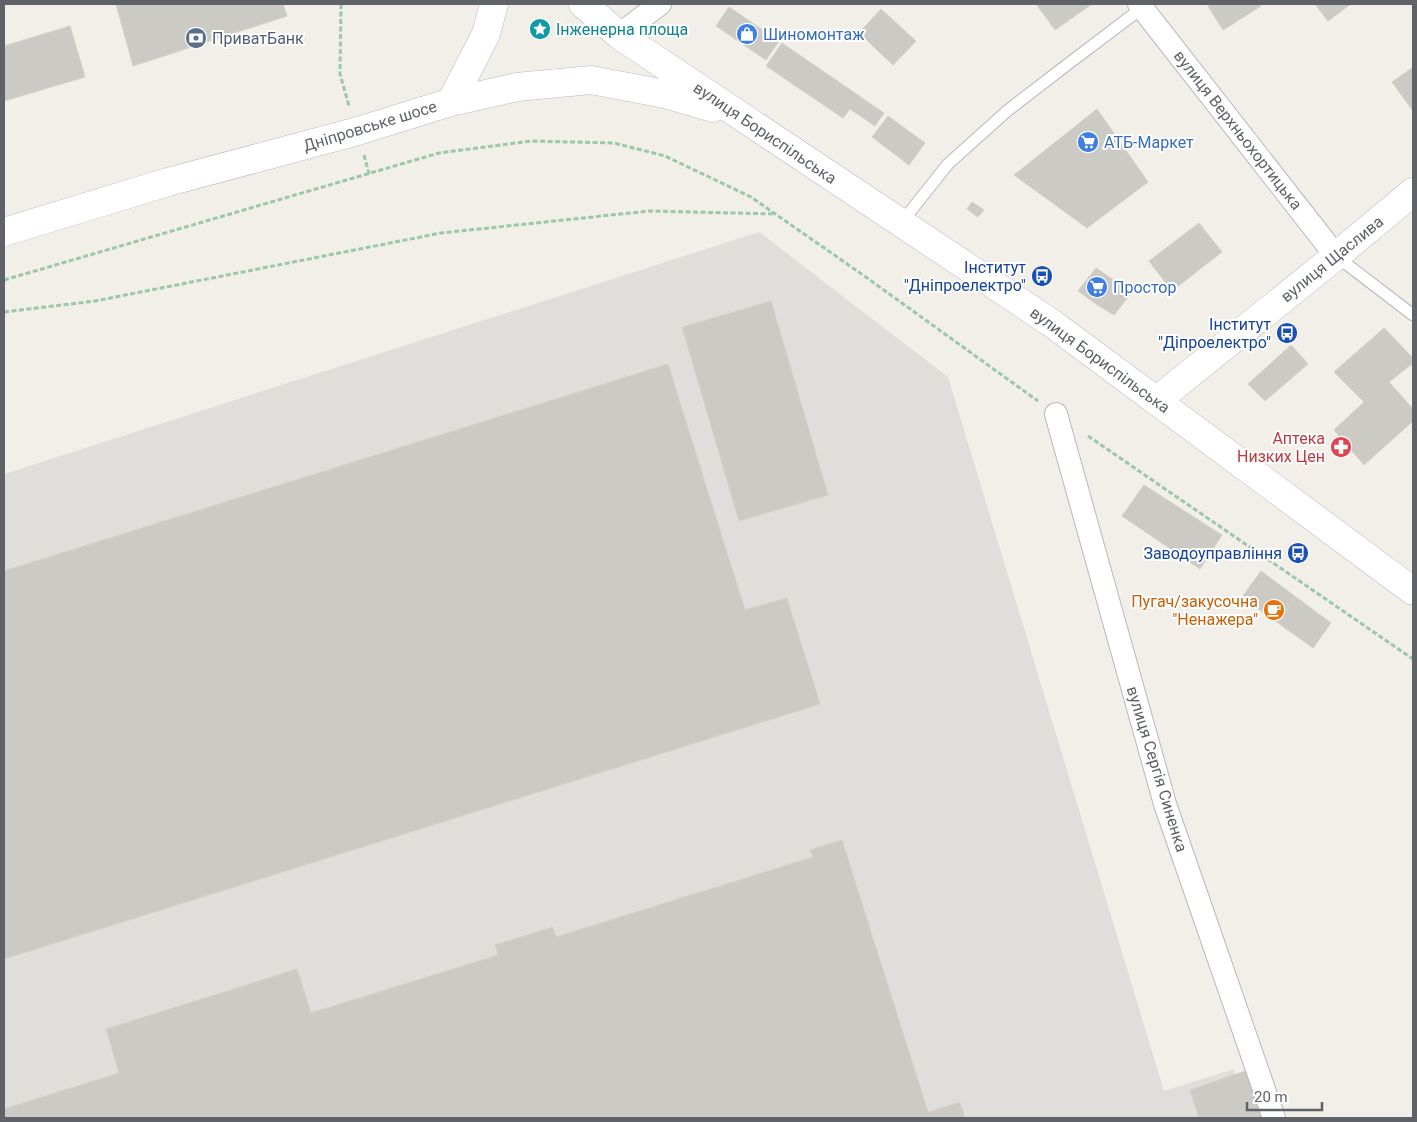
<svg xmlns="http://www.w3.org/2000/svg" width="1417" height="1122" viewBox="0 0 1417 1122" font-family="Roboto,sans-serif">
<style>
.industrial{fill:#e0deda}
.building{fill:#cccac5;stroke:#d6d1c6}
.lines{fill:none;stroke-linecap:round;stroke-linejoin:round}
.lane-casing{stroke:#b5b8bc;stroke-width:13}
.street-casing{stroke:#b5b8bc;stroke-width:24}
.secondary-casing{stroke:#b6babf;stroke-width:29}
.path{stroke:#9cc7a9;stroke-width:3;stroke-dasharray:5 2.5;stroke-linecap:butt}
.lane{stroke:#fff;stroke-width:11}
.street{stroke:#fff;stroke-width:22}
.secondary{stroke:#fff;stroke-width:28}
.labels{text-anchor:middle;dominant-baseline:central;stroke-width:4;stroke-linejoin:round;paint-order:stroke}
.culture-label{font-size:16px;fill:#0d838f;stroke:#fff;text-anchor:start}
.shop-label{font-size:16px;fill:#366cbe;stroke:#fff;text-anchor:start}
.service-label{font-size:16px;fill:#4e5e75;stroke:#fff;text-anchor:start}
.street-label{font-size:16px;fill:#5f6368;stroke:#fff}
.transit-label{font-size:16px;fill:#164399;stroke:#fff;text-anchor:end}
.health-label{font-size:16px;fill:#be3a42;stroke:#fff;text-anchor:end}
.food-label{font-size:16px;fill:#c56008;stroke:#fff;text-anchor:end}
</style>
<rect width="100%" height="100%" fill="#f1efe8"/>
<!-- industrial -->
<path class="industrial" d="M759,232L948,377L1164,1091L1234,1069L1249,1118H4V474Z"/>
<!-- building -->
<path class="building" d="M116,4H283L287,16L133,66Z
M1036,4H1092L1055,30Z
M1211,4H1260L1261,6L1223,30L1208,6Z
M1315,4H1351L1328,21Z
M729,7L779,41L766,60L716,26Z
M881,9L916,41L893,65L859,33Z
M70,26L85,77L4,101V46Z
M782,43L884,113L875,126L850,109L843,118L766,66Z
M1412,68L1413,69V111L1392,82Z
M1097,109L1148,182L1087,228L1014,175Z
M888,116L925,143L909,165L872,137Z
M972,202L984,210L978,217L967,209Z
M1199,223L1222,252L1172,291L1149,261Z
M1096,268L1118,283L1099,306L1078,291Z
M1118,283L1132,292L1114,315L1099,306Z
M771,301L828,495L739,521L682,327Z
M1384,328L1413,358V363L1389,382L1413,409V421L1364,465L1334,430L1364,402L1334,372Z
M1291,345L1308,364L1265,401L1248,384Z
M668,364L745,610L787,598L820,704L4,959V571Z
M1341,438L1351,450L1341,456L1332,444Z
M1144,485L1222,535L1200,569L1122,516Z
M1261,571L1296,597L1278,623L1242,597Z
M1296,597L1331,623L1313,648L1278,623Z
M842,840L928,1112L960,1102L965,1118H4V1109L119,1073L106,1029L297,969L311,1013L498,955L495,945L553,927L556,937L813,857L810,850Z
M1254,1068L1269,1118H1199L1190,1090Z"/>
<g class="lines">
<!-- lane casing -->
<g class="lane-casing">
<path id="lane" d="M901,223L948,164L1007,111L1068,64L1142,8
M1336,256L1413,315"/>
</g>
<!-- street casing -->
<g class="street-casing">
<path id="street" d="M1139,4L1336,256
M619,35L660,4
M1056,414L1165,804L1274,1118"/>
</g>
<!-- secondary casing -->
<g class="secondary-casing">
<path id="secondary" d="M583,4L619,35L1050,322L1413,591
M451,102L486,34L494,4
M4,232L168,182L358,131L451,102L517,87L591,80L665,94L713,108
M1156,401L1336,256L1413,192"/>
</g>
<!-- path -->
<path class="path" d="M341,4L340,74L349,106
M364,155L369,174
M4,280L439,153L531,141L614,143L665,156L751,197L863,275L1038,401
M4,312L95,301L441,233L649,211L775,214
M1088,436L1413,659"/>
<!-- lane -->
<use href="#lane" class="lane"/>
<!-- street -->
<use href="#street" class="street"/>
<!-- secondary -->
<use href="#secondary" class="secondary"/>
</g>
<!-- icons -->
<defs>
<g id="sight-disc" transform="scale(1.125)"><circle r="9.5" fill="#0f9aa8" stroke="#fff"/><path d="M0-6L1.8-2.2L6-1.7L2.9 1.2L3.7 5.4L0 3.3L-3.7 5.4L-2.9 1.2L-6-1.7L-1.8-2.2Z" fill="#fff"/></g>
<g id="shop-disc" transform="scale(1.125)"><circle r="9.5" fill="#3f7fe0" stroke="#fff"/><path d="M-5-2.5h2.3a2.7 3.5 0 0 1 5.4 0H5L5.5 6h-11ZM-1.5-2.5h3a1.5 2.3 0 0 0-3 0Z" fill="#fff"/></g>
<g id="bank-disc" transform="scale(1.125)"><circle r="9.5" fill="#5c6f8a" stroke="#fff"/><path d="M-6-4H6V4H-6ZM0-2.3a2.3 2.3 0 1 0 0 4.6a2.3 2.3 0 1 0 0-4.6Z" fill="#fff"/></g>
<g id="supermarket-disc" transform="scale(1.125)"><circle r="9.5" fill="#3f7fe0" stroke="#fff"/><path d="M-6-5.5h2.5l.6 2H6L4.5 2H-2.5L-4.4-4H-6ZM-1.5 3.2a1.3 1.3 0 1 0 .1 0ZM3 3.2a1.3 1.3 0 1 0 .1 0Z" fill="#fff"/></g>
<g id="bus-disc" transform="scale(1.125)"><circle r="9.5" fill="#1a4fb4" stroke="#fff"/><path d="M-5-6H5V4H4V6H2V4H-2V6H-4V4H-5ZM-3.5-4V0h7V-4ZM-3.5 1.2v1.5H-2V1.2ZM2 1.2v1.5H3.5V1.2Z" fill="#fff"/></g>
<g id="pharmacy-disc" transform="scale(1.125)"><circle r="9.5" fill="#e0444e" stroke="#fff"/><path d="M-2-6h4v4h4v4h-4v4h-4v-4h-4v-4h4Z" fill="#fff"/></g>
<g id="cafe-disc" transform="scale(1.125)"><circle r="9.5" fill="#e8710a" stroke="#fff"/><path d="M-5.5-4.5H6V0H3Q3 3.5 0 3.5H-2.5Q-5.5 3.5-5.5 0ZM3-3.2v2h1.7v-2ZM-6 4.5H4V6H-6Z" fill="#fff"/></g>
</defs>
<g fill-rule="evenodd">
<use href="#sight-disc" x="540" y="29"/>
<use href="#shop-disc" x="747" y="34"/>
<use href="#bank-disc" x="196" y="38"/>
<use href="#supermarket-disc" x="1088" y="142"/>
<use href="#bus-disc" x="1042" y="276"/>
<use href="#supermarket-disc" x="1097" y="287"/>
<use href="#bus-disc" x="1287" y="333"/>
<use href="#pharmacy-disc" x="1341" y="447"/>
<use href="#bus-disc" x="1298" y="553"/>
<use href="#cafe-disc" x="1274" y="610"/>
</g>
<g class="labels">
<!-- culture labels -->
<g class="culture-label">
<text x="556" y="29">Інженерна площа</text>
</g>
<!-- shop labels -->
<g class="shop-label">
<text x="763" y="34">Шиномонтаж</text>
<text x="1104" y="142">АТБ-Маркет</text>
<text x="1113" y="287">Простор</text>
</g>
<!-- service labels -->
<g class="service-label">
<text x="212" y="38">ПриватБанк</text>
</g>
<!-- street labels -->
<g class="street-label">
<text transform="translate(370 126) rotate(-17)">Дніпровське шосе</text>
<text transform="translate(1238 130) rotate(52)">вулиця Верхньохортицька</text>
<text transform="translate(765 133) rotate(34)">вулиця Бориспільська</text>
<text transform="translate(1332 259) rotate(-39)">вулиця Щаслива</text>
<text transform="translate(1100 360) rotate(36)">вулиця Бориспільська</text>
<text transform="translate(1157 769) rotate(73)">вулиця Сергія Синенка</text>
</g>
<!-- transit labels -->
<g class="transit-label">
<text x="1026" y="267">Інститут<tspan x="1026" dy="18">"Дніпроелектро"</tspan></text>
<text x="1271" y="324">Інститут<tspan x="1271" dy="18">"Діпроелектро"</tspan></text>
<text x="1282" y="553">Заводоуправління</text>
</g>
<!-- health labels -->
<g class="health-label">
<text x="1325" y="438">Аптека<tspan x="1325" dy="18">Низких Цен</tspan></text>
</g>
<!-- food labels -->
<g class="food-label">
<text x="1258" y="601">Пугач/закусочна<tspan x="1258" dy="18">"Ненажера"</tspan></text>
</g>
</g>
<!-- border -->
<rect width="1417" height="1122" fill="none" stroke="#5f6368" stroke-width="10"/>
<!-- scale -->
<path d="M1247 1102v8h75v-8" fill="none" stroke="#5f6368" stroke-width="2.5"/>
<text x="1254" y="1102" font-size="15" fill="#5f6368" stroke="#ffffff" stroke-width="4" paint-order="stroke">20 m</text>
</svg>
